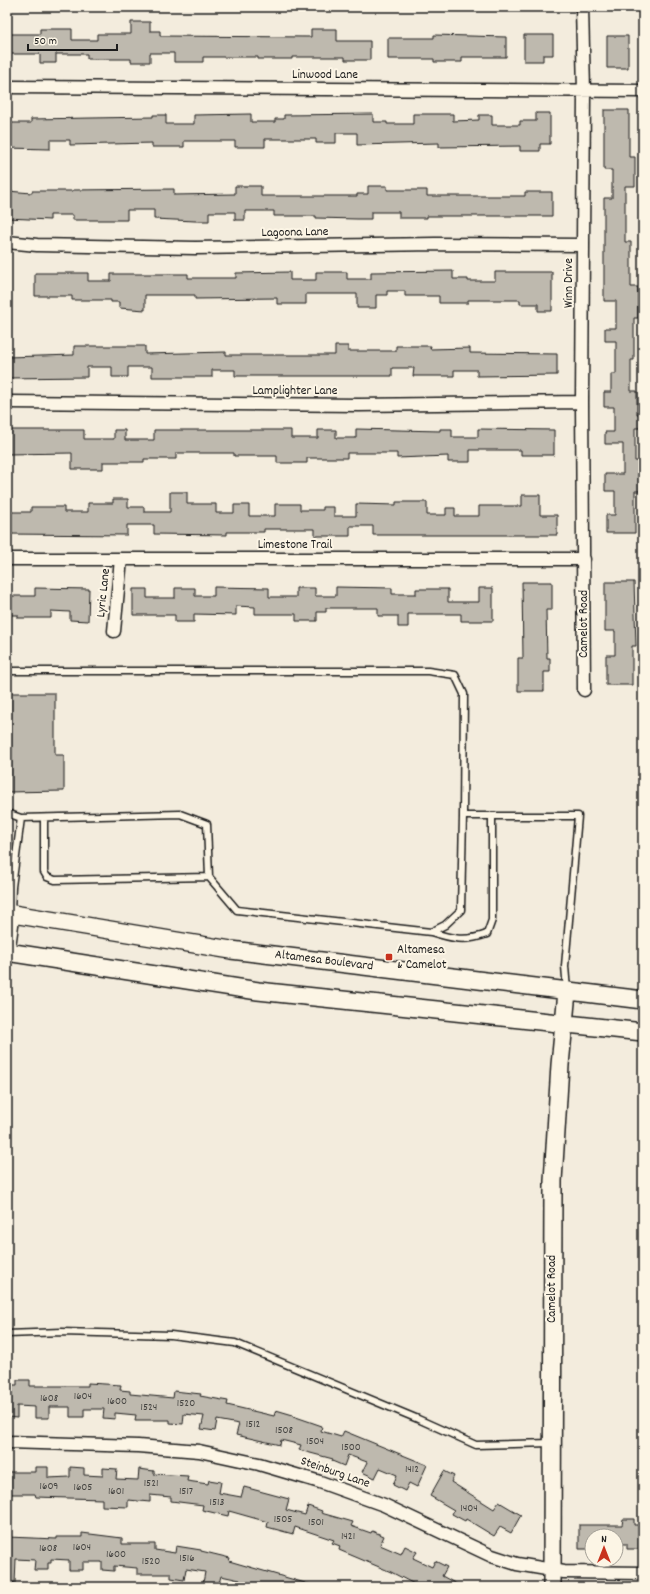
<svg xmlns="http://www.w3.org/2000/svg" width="650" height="1594" viewBox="0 0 650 1594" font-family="Dekko,sans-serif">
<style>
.building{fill:#beb9ae;stroke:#1c1c1c}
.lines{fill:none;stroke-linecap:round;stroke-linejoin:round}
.lane-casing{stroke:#1c1c1c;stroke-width:9}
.street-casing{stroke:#1c1c1c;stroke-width:15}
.secondary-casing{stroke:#1c1c1c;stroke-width:20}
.lane{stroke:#fcf5e5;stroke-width:6}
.street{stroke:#fcf5e5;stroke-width:12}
.secondary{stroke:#fcf5e5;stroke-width:17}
.poi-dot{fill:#c8321e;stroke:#fcf5e5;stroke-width:1.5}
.labels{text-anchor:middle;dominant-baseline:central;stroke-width:4;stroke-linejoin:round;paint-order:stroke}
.number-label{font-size:11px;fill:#444340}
.street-label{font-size:13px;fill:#1c1c1c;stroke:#fcf5e5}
.poi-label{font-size:13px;fill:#1c1c1c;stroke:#fcf5e5;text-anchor:start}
</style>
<rect width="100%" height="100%" fill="#f3ecdd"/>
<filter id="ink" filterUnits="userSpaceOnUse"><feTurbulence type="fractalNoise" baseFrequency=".025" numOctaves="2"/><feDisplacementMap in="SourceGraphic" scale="8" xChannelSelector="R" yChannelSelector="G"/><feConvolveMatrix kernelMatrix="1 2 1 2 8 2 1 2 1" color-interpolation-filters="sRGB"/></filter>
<g filter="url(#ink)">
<!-- building -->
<path class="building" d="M131,22H150V31H160V36L311,37V29H337V41H370V60H345V57H292V59H258V57H203V62H174V53H150V62H131V59H87V54H56V63H40V54H7V34H40V29H72V40H97V34H131Z
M434,35L506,37V57H462V62H434V59H388V38H434Z
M524,35H553V55H543V61H524Z
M607,36H628V68H607Z
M604,110H629V157H635V186H625V242H631V287H638V318H634V360H631V391H637V414H643V428H635V461H643V491H635V533H606V515H615V491H605V474H623V444H605V432H614V407H604V392H611V374H616V341H605V328H616V301H604V198H612V170H604Z
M536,113H550V144H540V151H520V146L439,147V143L357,145V133H336V143H316V139H265V147H235V141H184V147H152V143L70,145V140H50V149L7,148V123H31V119L153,117V115H166V124H194V115L251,114V122H275V119H284V115L373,114V122H387V124H413V114H453V121L479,120V115H492V125H520V121H536Z
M235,186H261V196H357V194H368V186H387V190H427V196H525V192H552V216H427V218H399V212H371V219H357L316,218V216H274V211H245V220H235V212H209V221H195L154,219V210H127V220H73V215H50V220L7,218V191L32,193V191H73V190L174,189V195L235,194Z
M453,271V279H468V281H495V272H552V311H538V304H520V300H468V303H439V296H405V291H387V295H376V308H357V294H306V304H277V298L195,299V295H145V310L119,308V302H111V300H72V296H35V273H88V281H111V274H188V278H236V273L290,272V280H316V272H347V279H371V272Z
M74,346H145V354L226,352V355H335V346H348V351H396V346H431L430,349L470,348V353L557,354V375L477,376V370H454V376H413L414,368H392V376H235V370H212V377H152V367H128V377H112V367H87V377L7,378V357L74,355Z
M356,429L440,431V429H452V437H478V429L554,430V455H521V450H470V462H448V456L397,458V453H347V458H307V463H277V456H234V453H176V459H144V462H103V469H72V453L7,454V430H84V439H114V430H125V440H154V430H291V438H318V430H336V438H356Z
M170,492H187V504H216V513H234V505H249V516H275V504H300V510H323V507H334V516H356V504L396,505V502H427V515H446V508H455V516H479V506H522V495H540V515H557V535H373V526H350V536H315V529H264V532H227V535L154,534V525H127V535L7,534V512H31V507H64V512H88V503H113V499H128V507H144V512H170Z
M522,582H552V610H546L547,658H550V672H544V691H518V658H523Z
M605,582H634L636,646H632V685H606V655H615V631H605Z
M214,587L269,588V597H296V588H315V596H336V587L392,588V594H416V589H448V602H479V588H493V621H461V614H408V627H398V616H378V608H326V612H317V621H296V614H255V607L236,606V615L194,614V622H175V615H133V589H147V598H175V588H195V596H214Z
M35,588L89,589L88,621L70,620V612L51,611V618H18V615H7V596H35Z
M8,693H55V755H64V791L7,792Z
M17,1380H30V1386H88V1383L121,1385L120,1390L130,1391V1394L173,1398L174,1391L201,1394L200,1396L228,1401L227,1405L274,1416L276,1410L293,1415V1416L322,1426L321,1431L341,1437L344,1431L427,1465L417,1487L409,1483L405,1491L393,1485L397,1475L380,1468L375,1478L362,1472L367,1462L348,1455L344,1466L332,1461L333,1459L299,1450L301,1445L281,1440L280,1445L236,1435L239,1424L217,1420L215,1431L201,1429L204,1416L184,1414L183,1424L170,1423V1420H135L136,1415L115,1413V1419L103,1418L104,1409H84V1417H70V1407H49V1418H35V1407L17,1406V1418L7,1417V1385H17Z
M35,1467H48V1478L70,1477V1467L84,1468V1475L103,1476V1468L117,1469L116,1479L138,1480L139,1469L154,1471V1474L188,1476L187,1481L208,1484L209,1480L221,1482L219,1493L241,1497L244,1487L289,1499L286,1510L305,1515L308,1506L322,1511L321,1513L353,1522L351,1526L371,1533L372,1531L384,1536L380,1545L401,1554L405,1546L417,1552L413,1558L432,1567L435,1561L447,1567L442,1576L462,1587H420L391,1572L339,1550L340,1546L332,1543L334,1540L295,1527L293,1534L267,1527L268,1522L229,1511L228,1516L202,1510L203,1505L171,1501V1497L150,1495V1502L128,1500V1507L102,1506V1499L36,1497L35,1494H7V1472H35Z
M444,1471L454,1476L451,1482L494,1509L499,1502L521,1515L511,1533L500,1527L494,1536L466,1519L465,1521L452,1514L454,1510L430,1496Z
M623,1519H634V1525H640L639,1549H627V1544H616V1536H592V1549H579V1525H622Z
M82,1533L122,1538V1544H155V1550L175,1553L176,1546L201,1550V1551L230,1558L229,1561L312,1585V1587H238L240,1580L221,1576L218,1587L203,1583L205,1572L186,1569L184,1580L171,1578V1574H137V1568L114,1566V1571L102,1570V1562H83V1570H69V1560L51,1559V1563H48V1570H34L35,1560L16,1559L15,1583L7,1582V1537L57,1539V1537H82Z"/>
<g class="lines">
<!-- lane casing -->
<g class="lane-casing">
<path id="lane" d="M7,671H428L455,675L464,694L463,816H578L565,966L567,990
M7,813L21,818
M463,816L461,910L445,925L431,932C453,939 465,942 487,934L492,920V816
M209,877L237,910L431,932
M11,912L12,887L21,818L180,814L207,824L209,877L55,880L47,877L44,872V818
M7,1334L62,1332L171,1335L235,1343L418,1419L476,1445L551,1443"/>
</g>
<!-- street casing -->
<g class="street-casing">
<path id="street" d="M582,7L584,91L582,402L584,690
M7,87L643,91
M7,242L37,245L195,248L435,244L583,245
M7,402L359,405L582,402
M7,559H584
M114,631L121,559
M7,1442L138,1446L199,1451L259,1464L320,1482L384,1505L492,1556L517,1564L564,1572L643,1573"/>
</g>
<!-- secondary casing -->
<g class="secondary-casing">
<path id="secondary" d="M7,913L231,950L643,1000
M7,943L11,914
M7,952L258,991L643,1032
M552,1587L553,1181L560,1065L567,992"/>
</g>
<!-- lane -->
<use href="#lane" class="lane"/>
<!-- street -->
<use href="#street" class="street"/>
<!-- secondary -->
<use href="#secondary" class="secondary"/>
</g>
</g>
<!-- markers -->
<rect class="poi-dot" x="385" y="953" width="8" height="8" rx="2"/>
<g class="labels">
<!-- number labels -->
<g class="number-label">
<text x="83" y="1397">1604</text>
<text x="49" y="1399">1608</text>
<text x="117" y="1402">1600</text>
<text x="186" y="1404">1520</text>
<text x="149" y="1408">1524</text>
<text x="253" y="1425">1512</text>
<text x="284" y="1431">1508</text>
<text x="315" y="1442">1504</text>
<text x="351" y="1448">1500</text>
<text x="412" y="1470">1412</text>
<text x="151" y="1484">1521</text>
<text x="49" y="1487">1609</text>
<text x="83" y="1488">1605</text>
<text x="116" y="1492">1601</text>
<text x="186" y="1492">1517</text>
<text x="217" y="1503">1513</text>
<text x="469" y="1509">1404</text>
<text x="283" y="1520">1505</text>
<text x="316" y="1523">1501</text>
<text x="348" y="1537">1421</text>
<text x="82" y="1548">1604</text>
<text x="48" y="1549">1608</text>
<text x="116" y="1555">1600</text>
<text x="187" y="1559">1516</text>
<text x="151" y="1562">1520</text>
</g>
<!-- street labels -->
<g class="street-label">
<text x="325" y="75">Linwood Lane</text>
<text transform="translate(295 233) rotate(-1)">Lagoona Lane</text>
<text transform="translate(569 283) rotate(-90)">Winn Drive</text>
<text x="295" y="391">Lamplighter Lane</text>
<text x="295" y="545">Limestone Trail</text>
<text transform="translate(104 593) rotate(-84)">Lyric Lane</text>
<text transform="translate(584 624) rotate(-90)">Camelot Road</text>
<text transform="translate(324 961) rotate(7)">Altamesa Boulevard</text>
<text transform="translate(552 1289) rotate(-90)">Camelot Road</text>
<text transform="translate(335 1473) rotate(19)">Steinburg Lane</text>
</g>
<!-- poi labels -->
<g class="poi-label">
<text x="397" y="950">Altamesa<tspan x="397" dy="15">&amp; Camelot</tspan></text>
</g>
</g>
<!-- margin -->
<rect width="650" height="1594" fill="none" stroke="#fcf5e5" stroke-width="24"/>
<rect x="12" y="12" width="626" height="1570" fill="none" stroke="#1c1c1c" stroke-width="1.5" filter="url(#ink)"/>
<!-- north arrow -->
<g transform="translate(604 1548)"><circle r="19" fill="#fcf5e5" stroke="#a29e95"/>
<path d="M0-3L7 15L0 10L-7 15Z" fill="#c8321e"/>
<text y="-6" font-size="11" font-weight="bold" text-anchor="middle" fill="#1c1c1c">N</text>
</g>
<!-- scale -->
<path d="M28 44v6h89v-6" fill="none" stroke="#1c1c1c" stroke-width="2"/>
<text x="34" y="44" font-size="12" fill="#1c1c1c" stroke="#fcf5e5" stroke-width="3" paint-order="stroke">50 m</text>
</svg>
